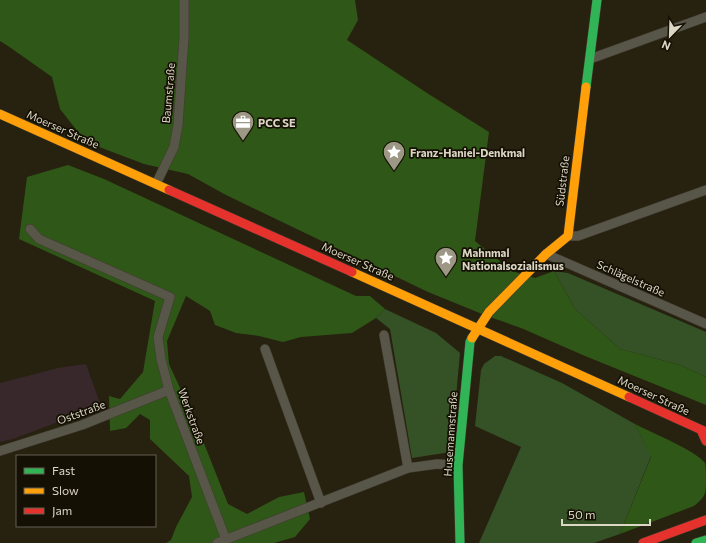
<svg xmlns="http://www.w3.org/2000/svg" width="706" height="543" viewBox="0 0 706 543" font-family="Commissioner,sans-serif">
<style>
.education{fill:#38282c}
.green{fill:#355126}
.forest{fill:#2f5717}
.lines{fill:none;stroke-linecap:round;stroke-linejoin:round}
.street-casing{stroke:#413c30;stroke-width:10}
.fast-casing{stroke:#413c30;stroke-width:10}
.slow-casing{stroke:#413c30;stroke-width:10}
.jam-casing{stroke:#413c30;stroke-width:10}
.street{stroke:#585549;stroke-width:9}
.fast{stroke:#30b455;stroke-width:9}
.slow{stroke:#ff9f0a;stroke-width:9}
.jam{stroke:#e5322d;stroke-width:9}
.labels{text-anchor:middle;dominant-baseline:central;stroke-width:3.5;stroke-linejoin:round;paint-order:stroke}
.street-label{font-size:11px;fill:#dcd6c5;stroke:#141004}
.poi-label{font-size:11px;font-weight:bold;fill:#dcd6c5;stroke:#141004;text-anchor:start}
</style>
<rect width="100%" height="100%" fill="#272110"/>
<!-- education -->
<path class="education" d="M86,364L101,406L13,439L0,442V383L58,368Z"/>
<!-- green -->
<path class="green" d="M554,271L568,273L706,332V377L680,365L620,349L575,309Z
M385,309L436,333L460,353L451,452L412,458L390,329L376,318Z
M495,356H501L562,383L635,424L651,456L620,534L594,543H479L521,447L475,426L481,370L484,364Z"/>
<!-- forest -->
<path class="forest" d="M0,0H355L358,20L347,40L427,93L489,132L475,241L512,271L535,278L554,271L575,309L620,349L680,365L706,377V405L585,356L521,328L487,316L428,292L226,195L188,174L144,164L86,142L60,109L52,77L8,46L0,41Z
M68,165L104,179L356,296H370L385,309L376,318L352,333L301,337L283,342L259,336L236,333L215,325L210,311L186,296L167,341L169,364L194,418L228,504L247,514L279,497L304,492L310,519L295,537L274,543H166L171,540L176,527L192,497L189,476L150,439V420L140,414L126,428L110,431L109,396L120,399L143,372L155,301L19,239L27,177Z
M635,424C650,432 697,451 705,463C706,467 706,476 706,481C706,495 705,497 694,506L620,534L651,457Z"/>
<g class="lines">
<!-- street casing -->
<g class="street-casing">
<path id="street" d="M590,59L706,17
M156,184L174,147L178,125L184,38V0
M30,229L39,239L170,297L158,337L161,359L169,390L226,540
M568,236H578L706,190
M546,254L706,324
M384,335L408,468
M265,349L321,503
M0,451L82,425L169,390
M217,543L408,468L437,464L458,465"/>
</g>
<!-- fast casing -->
<g class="fast-casing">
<path id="fast" d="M586,87L597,0
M460,543L458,465L470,342L472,338
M696,543L706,540"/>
</g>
<!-- slow casing -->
<g class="slow-casing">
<path id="slow" d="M0,114L169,190
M352,272L629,397
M472,338L489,312L546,254L568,236L586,87"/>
</g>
<!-- jam casing -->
<g class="jam-casing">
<path id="jam" d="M169,190L352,272
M629,397L706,432
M701,430L706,441
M643,543L706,520"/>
</g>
<!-- street -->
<use href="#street" class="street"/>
<!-- fast -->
<use href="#fast" class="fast"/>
<!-- slow -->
<use href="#slow" class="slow"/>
<!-- jam -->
<use href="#jam" class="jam"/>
</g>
<!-- icons -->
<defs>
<g id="office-pin" transform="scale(1.15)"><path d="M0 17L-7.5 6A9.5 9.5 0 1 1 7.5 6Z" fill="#9d9786" stroke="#141004"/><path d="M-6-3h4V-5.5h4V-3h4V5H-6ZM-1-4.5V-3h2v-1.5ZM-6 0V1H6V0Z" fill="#fff"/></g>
<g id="sight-pin" transform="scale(1.15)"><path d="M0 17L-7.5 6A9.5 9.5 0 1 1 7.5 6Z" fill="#9d9786" stroke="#141004"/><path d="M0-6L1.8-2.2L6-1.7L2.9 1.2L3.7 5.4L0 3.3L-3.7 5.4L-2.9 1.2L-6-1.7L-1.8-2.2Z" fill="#fff"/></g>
</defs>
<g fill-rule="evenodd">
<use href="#office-pin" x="243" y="122"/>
<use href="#sight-pin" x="394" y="152"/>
<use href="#sight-pin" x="446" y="258"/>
</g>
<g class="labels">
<!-- street labels -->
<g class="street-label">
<text transform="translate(168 93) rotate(-85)">Baumstraße</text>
<text transform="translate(63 129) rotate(24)">Moerser Straße</text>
<text transform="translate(562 181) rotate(-83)">Südstraße</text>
<text transform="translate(358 261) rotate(24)">Moerser Straße</text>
<text transform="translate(631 278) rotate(24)">Schlägelstraße</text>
<text transform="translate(654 395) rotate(25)">Moerser Straße</text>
<text transform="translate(81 412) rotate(-20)">Oststraße</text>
<text transform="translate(192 416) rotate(70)">Werkstraße</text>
<text transform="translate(450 434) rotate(-86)">Husemannstraße</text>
</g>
<!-- poi labels -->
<g class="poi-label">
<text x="258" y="122">PCC SE</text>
<text x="410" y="152">Franz-Haniel-Denkmal</text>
<text x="462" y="252">Mahnmal<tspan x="462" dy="13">Nationalsozialismus</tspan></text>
</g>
</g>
<!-- legend -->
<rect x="16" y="455" width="140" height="72" fill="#141004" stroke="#645f51"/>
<rect x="24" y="468" width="20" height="6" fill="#30b455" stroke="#645f51"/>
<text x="52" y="475" font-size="12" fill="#dcd6c5">Fast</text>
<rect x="24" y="488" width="20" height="6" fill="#ff9f0a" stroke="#645f51"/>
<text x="52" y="495" font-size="12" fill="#dcd6c5">Slow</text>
<rect x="24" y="508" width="20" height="6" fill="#e5322d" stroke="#645f51"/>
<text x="52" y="515" font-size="12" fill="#dcd6c5">Jam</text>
<!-- north arrow -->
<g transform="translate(670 36) rotate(203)" stroke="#141004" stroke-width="3" paint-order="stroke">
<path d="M0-3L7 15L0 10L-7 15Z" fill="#dcd6c5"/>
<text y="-6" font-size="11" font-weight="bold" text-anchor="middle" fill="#dcd6c5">N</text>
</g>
<!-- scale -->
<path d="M562 519v6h88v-6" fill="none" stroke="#dcd6c5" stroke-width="2"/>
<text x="568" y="519" font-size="12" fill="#dcd6c5" stroke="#141004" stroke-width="3" paint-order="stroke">50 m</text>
</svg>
